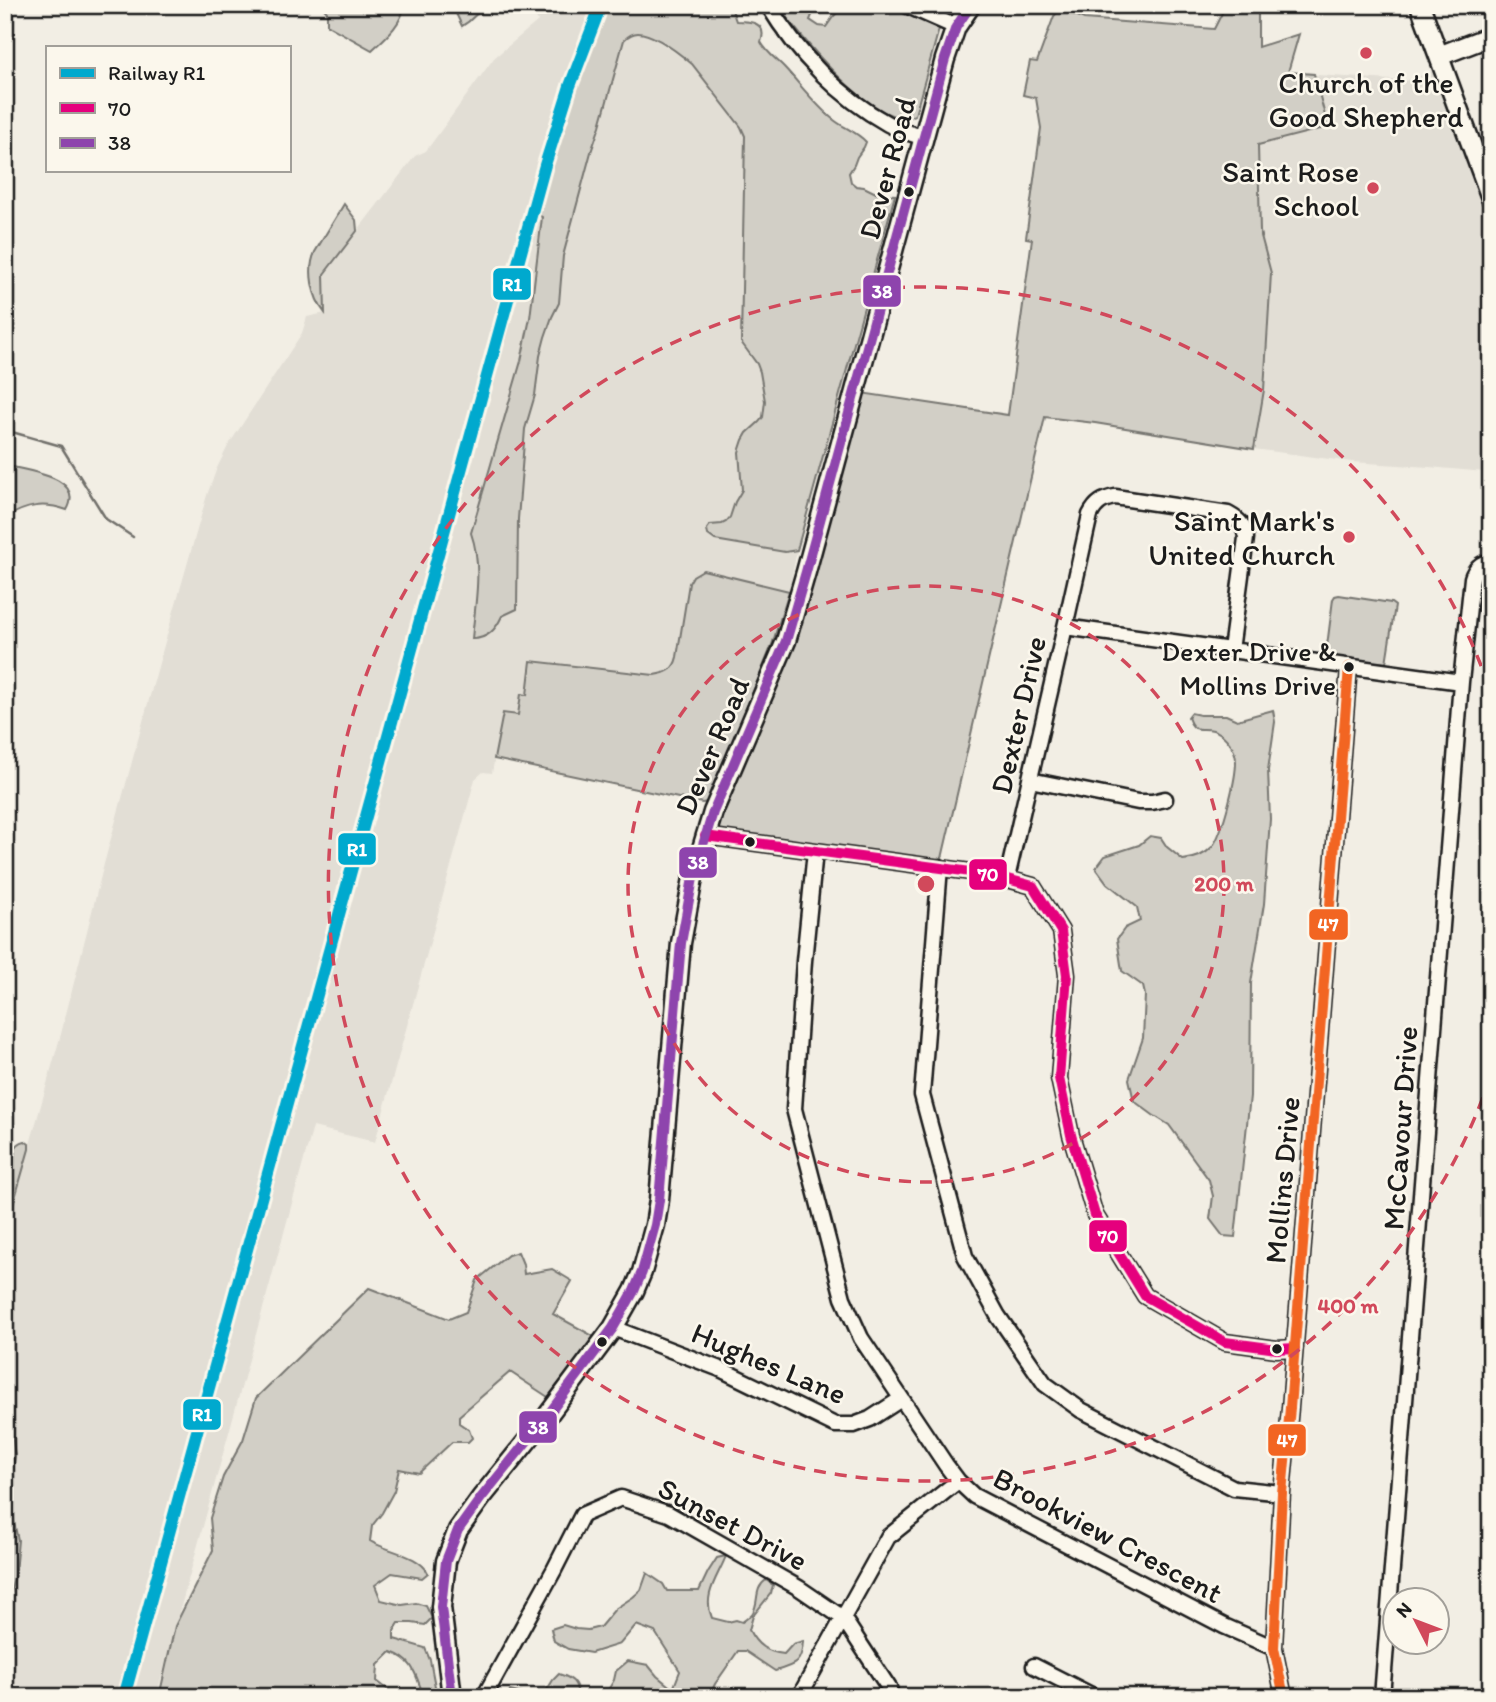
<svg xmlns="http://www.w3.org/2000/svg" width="1496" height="1702" viewBox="0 0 1496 1702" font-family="Itim,sans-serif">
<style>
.built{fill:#e2ded5}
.green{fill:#d2cfc6;stroke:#777671;stroke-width:2}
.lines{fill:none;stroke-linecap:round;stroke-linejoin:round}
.stream{stroke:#716f6b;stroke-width:2.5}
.minor-casing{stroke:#1c1c1c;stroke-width:19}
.major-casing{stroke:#1c1c1c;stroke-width:23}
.minor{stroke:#fbf7ec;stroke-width:14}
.major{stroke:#fbf7ec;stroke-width:18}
.bus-1-casing{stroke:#fbf7ec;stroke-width:16}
.bus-2-casing{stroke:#fbf7ec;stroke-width:16}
.bus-3-casing{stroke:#fbf7ec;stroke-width:16}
.bus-1{stroke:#e5007d;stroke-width:10}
.bus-2{stroke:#8e44ad;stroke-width:10}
.bus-3{stroke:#f26522;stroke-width:10}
.rail-1-casing{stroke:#fbf7ec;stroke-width:18}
.rail-1{stroke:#00a9ce;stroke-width:12}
.ring{fill:none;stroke:#d1495b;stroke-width:3.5;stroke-dasharray:12 9}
.poi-dot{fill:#d1495b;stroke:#fbf7ec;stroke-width:2.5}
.bus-dot{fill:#1c1c1c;stroke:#fbf7ec;stroke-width:2.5}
.labels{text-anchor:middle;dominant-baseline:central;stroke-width:5;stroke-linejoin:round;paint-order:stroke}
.bus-label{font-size:28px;fill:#1c1c1c;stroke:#fbf7ec;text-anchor:end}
.poi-label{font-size:30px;fill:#1c1c1c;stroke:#fbf7ec;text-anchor:end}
.street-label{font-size:30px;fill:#1c1c1c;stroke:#fbf7ec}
.centre{fill:#d1495b;stroke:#fbf7ec;stroke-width:3.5}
.ring-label{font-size:21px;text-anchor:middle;font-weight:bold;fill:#d1495b;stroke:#fbf7ec;stroke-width:5;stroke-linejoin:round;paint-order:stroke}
.line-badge{stroke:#fbf7ec;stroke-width:2.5}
.badge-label{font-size:19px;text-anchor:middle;font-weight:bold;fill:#fff}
</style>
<rect width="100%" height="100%" fill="#f2eee4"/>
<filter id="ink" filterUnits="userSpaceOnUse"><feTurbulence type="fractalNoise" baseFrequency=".0143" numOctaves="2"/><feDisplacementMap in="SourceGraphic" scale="14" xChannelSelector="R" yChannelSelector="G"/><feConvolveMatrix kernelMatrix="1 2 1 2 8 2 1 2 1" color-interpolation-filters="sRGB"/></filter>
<g filter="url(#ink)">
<!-- built -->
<path class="built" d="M553,5H607L571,95L553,153L538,215L542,217L530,318L526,339L512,394L471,532L476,546L478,579L472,639H480L498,624L501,616L517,609L518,519L525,429L535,395L540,356L545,337L552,317L559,303L563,257L591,152L600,126L621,47L624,40L633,34L639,33L652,37L692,64L741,127L746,136L743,236L744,348L757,364L760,372L765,401L763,416L759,422L752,428L741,493L726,522L722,524H712L707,528V531L711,538L715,540L785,552L797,550L789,591L703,570L693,576L689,583L677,657L675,665L670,670L665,673L521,695L519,715L503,714L492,773L483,772L475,779L375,1142L313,1127L156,1697H5V1618L15,1573L18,1540L8,1496L15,1456L5,1380V1233L61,1034L104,864L159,663L207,495L217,468L228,446L302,333L307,317L325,313L324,274L415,156L426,151L494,58L538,21L535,15Z
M1443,68L1491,198V471L1485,472L1429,467L1352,462L1254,449L1264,390L1271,273L1260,232L1258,145L1288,73L1405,81Z"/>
<!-- green -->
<path class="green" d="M321,5H405C401,25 386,37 372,50L327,25V12Z
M452,5H488C475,12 475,19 462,26Z
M607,5H726L732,10L736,21C750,21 768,22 761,42C766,52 776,59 784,67C800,84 815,105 834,120C844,128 857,132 866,142L864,147L857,157L854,165L849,173L851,182L856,186L864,187L878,194L895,195L797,550L785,552L715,540L708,535L707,529L710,525L722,524L726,522L730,517L735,502L742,490L739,452L743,440L747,433L759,422L763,417L765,401L760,372L757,364L741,342L745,136L741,127L692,64C680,54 653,33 638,33C632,33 628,36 624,40L600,126L591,152L563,256L559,303L552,317L545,337L540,356L535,395L525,429L518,519L517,609L502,616C496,629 488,639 472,639C475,604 483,567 471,533L521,361L530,318L542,217L538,215C556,143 576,73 607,5Z
M778,5H812L815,8L810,20L819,26L826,27L833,17L844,5H887L937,27L939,29L915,115C878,134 797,33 778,5Z
M1226,5H1258V47L1299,34L1288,72L1314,74L1328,127L1258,145L1260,232L1271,273L1264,390L1254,449L1095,423L1045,417L940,867L705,836L762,700L855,392L1008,415L1032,239L1026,238L1041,128L1036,98L1023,95L1030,61L1037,62L1054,16L1061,8L1084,19L1214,29Z
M344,204L356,220L357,231L324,274L325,313C312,297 307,270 315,252Z
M5,465C25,471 86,476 67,510C43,502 27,505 5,518Z
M703,570L789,591L772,645L708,802L702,803L494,759L503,713L518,715L521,694L527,695L531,661L654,675C667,673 674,670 677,657L689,583L693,576Z
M1339,595L1391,603L1395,606L1386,663L1327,657L1326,654L1333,599L1335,596Z
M1273,710L1275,722L1268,770L1270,819L1264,904L1251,983L1250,1096L1235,1237L1223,1236L1210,1219L1213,1196L1209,1180L1169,1125L1153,1115L1134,1101L1129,1079L1143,1038L1145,995L1143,986L1122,971L1117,939L1125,928L1140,921L1137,907L1107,883L1096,868L1105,856L1139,845L1150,836L1161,838L1167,847L1183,860C1193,859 1204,856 1212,847C1222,835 1240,769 1235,754C1232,744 1223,733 1213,730C1201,727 1193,734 1188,717L1191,713L1200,715H1226L1237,720Z
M25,1141L29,1144V1149L5,1233C5,1213 0,1146 25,1141Z
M518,1252L523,1264L524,1274L552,1269L572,1281L553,1314L595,1337L548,1397L510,1372L459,1416V1423L469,1430L472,1438L468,1442H452L419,1473L399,1469L394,1491L382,1513L372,1526L370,1541C386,1551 420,1555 428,1573L422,1578L392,1573L375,1585L381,1600L402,1605L416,1603L426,1606L432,1618L425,1625L412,1623H399L394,1631V1639L425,1648L430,1660L437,1697H424C415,1674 415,1661 391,1652L378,1665L377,1681L397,1697H159L175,1626L213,1550L210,1518L223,1477L243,1440L256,1398L369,1288L449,1319L466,1312L477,1280L508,1255Z
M5,1380L15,1456L8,1496L18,1540L15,1573L5,1618Z
M726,1556C718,1577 702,1595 712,1618L728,1622L736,1620L742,1622C744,1621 751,1615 752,1614C760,1603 753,1589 766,1580L773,1585L771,1593L753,1616L749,1630C757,1646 767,1652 784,1654L793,1644L803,1641C802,1663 796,1665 775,1671L745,1651H738L715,1684L709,1697H604L614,1680L616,1671L628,1661L648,1665L657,1676L673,1689L680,1671L655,1632L636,1625L620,1644L591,1653L568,1649L554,1641L551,1629L563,1625L576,1629L588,1630L600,1627L615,1609L633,1597L641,1590L647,1573L663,1584L667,1591H699L708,1572L717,1558Z
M559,1674C565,1676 572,1678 575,1684C578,1689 576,1692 580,1697H506L510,1691L531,1696L545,1693L553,1680Z"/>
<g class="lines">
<!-- stream -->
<path class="stream" d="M5,430L61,446L106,519L133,537"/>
<!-- minor casing -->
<g class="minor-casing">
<path id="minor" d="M768,5C797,53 839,97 888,124C899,130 912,134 924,138
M906,5L956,27
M1065,627L1090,515C1096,503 1103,499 1115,497L1228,514C1239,520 1245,525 1246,538L1231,650
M1030,780L1138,802H1152L1165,799
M705,836L993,875L1033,886L1061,931L1067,975L1059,1078L1071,1135L1095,1215L1145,1296L1225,1342L1277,1349L1295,1348
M815,851L804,961L794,1109L843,1298L861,1338L946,1465L958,1481L974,1496L1224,1626L1274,1648
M940,867L922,1095L965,1256L998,1316L1045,1384L1081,1410L1234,1488L1282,1493
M1007,878L1065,627L1461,682
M613,1328L720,1369L835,1425H854L870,1419L901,1399
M1034,1666L1095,1697
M484,1697L554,1570L582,1515L621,1498L669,1514L799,1588L843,1618L889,1688L892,1697
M799,1697L888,1537L958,1481
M1284,1697L1274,1648L1282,1493L1290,1408L1349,667
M1382,1697L1461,682L1472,578C1475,568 1480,563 1491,561"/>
</g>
<!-- major casing -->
<g class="major-casing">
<path id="major" d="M1420,5L1491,198
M1439,56L1491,36
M452,1697L441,1607L446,1561L458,1530L481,1498L548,1415L613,1328L634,1291L642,1272L655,1225L659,1200L681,943L693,878L713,812L786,641L806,572L945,59L956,27L971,5"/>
</g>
<!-- minor -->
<use href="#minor" class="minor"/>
<!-- major -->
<use href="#major" class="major"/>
<!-- bus-1 casing -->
<g class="bus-1-casing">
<path id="bus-1" d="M705,836L993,875L1033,886L1061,931L1067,975L1059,1078L1071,1135L1095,1215L1145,1296L1225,1342L1277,1349L1295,1348"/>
</g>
<!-- bus-2 casing -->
<g class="bus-2-casing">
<path id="bus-2" d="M452,1697L441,1607L446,1561L458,1530L481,1498L548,1415L613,1328L634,1291L642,1272L655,1225L659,1200L681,943L693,878L713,812L786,641L806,572L945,59L956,27L971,5"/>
</g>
<!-- bus-3 casing -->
<g class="bus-3-casing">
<path id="bus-3" d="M1284,1697L1274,1648L1282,1493L1290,1408L1349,667"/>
</g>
<!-- bus-1 -->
<use href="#bus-1" class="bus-1"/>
<!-- bus-2 -->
<use href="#bus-2" class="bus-2"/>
<!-- bus-3 -->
<use href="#bus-3" class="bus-3"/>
<!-- rail-1 casing -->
<g class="rail-1-casing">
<path id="rail-1" d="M124,1697L545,165L570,86L601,5"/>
</g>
<!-- rail-1 -->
<use href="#rail-1" class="rail-1"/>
</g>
</g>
<!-- distance rings -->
<g class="ring">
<circle cx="926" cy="884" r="298"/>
<path d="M1490 1078A597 597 0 1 1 1490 690"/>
</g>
<!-- markers -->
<g class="poi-dot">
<circle cx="1366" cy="53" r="7"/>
<circle cx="1373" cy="188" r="7"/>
<circle cx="1349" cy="537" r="7"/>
</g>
<g class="bus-dot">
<circle cx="909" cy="192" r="6"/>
<circle cx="1349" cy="667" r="6"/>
<circle cx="750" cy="842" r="6"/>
<circle cx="602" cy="1342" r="6"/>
<circle cx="1277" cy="1349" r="6"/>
</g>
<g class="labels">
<!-- bus labels -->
<g class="bus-label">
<text x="1336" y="651">Dexter Drive &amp;<tspan x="1336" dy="34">Mollins Drive</tspan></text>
</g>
<!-- poi labels -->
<g class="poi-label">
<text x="1366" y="82" text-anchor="middle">Church of the<tspan x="1366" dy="34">Good Shepherd</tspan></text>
<text x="1359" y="171">Saint Rose<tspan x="1359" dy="34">School</tspan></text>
<text x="1335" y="520">Saint Mark's<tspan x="1335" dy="34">United Church</tspan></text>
</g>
<!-- street labels -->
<g class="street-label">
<text transform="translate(887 168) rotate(-75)">Dever Road</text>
<text transform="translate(1018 715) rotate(-77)">Dexter Drive</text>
<text transform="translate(712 746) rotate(-67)">Dever Road</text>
<text transform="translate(1400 1128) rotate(-86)">McCavour Drive</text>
<text transform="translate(1282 1180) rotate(-85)">Mollins Drive</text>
<text transform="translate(769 1363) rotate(23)">Hughes Lane</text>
<text transform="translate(733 1524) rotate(28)">Sunset Drive</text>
<text transform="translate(1108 1535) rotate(28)">Brookview Crescent</text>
</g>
</g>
<circle cx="926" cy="884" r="10" class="centre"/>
<g class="ring-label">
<text x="1224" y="891">200 m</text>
<text x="1348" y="1313">400 m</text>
</g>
<g class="line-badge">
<rect x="492" y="267" width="40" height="34" rx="7" fill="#00a9ce"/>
<rect x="862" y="274" width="40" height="34" rx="7" fill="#8e44ad"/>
<rect x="337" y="832" width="40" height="34" rx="7" fill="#00a9ce"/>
<rect x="678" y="846" width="40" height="33" rx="7" fill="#8e44ad"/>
<rect x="968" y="858" width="40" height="33" rx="7" fill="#e5007d"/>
<rect x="1308" y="908" width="41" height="33" rx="7" fill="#f26522"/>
<rect x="1088" y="1219" width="40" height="34" rx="7" fill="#e5007d"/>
<rect x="182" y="1398" width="40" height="33" rx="7" fill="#00a9ce"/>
<rect x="518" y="1410" width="40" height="34" rx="7" fill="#8e44ad"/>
<rect x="1267" y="1423" width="40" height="34" rx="7" fill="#f26522"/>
</g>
<g class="badge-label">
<text x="512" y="291">R1</text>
<text x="882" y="298">38</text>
<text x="357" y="856">R1</text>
<text x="698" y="869">38</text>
<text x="988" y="881">70</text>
<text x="1328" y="931">47</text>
<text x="1108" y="1243">70</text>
<text x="202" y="1421">R1</text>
<text x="538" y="1434">38</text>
<text x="1287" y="1447">47</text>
</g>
<!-- margin -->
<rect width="1496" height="1702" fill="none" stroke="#fbf7ec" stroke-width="28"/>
<rect x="14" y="14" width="1468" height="1674" fill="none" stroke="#1c1c1c" stroke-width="2.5" filter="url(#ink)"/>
<!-- legend -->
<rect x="46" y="46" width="245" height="126" fill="#fbf7ec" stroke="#a29f99" stroke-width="2"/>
<rect x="60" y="68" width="35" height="10" fill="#00a9ce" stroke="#a29f99" stroke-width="2"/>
<text x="108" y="80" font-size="21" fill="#1c1c1c">Railway R1</text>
<rect x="60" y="103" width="35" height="10" fill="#e5007d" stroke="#a29f99" stroke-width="2"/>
<text x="108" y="116" font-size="21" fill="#1c1c1c">70</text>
<rect x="60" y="138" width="35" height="10" fill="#8e44ad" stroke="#a29f99" stroke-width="2"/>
<text x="108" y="150" font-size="21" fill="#1c1c1c">38</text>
<!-- north arrow -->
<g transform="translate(1416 1621) rotate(312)"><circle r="33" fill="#fbf7ec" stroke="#a29f99" stroke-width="2"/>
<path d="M0-5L12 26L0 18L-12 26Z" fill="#d1495b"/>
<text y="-10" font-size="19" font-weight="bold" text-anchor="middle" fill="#1c1c1c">N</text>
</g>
</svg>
